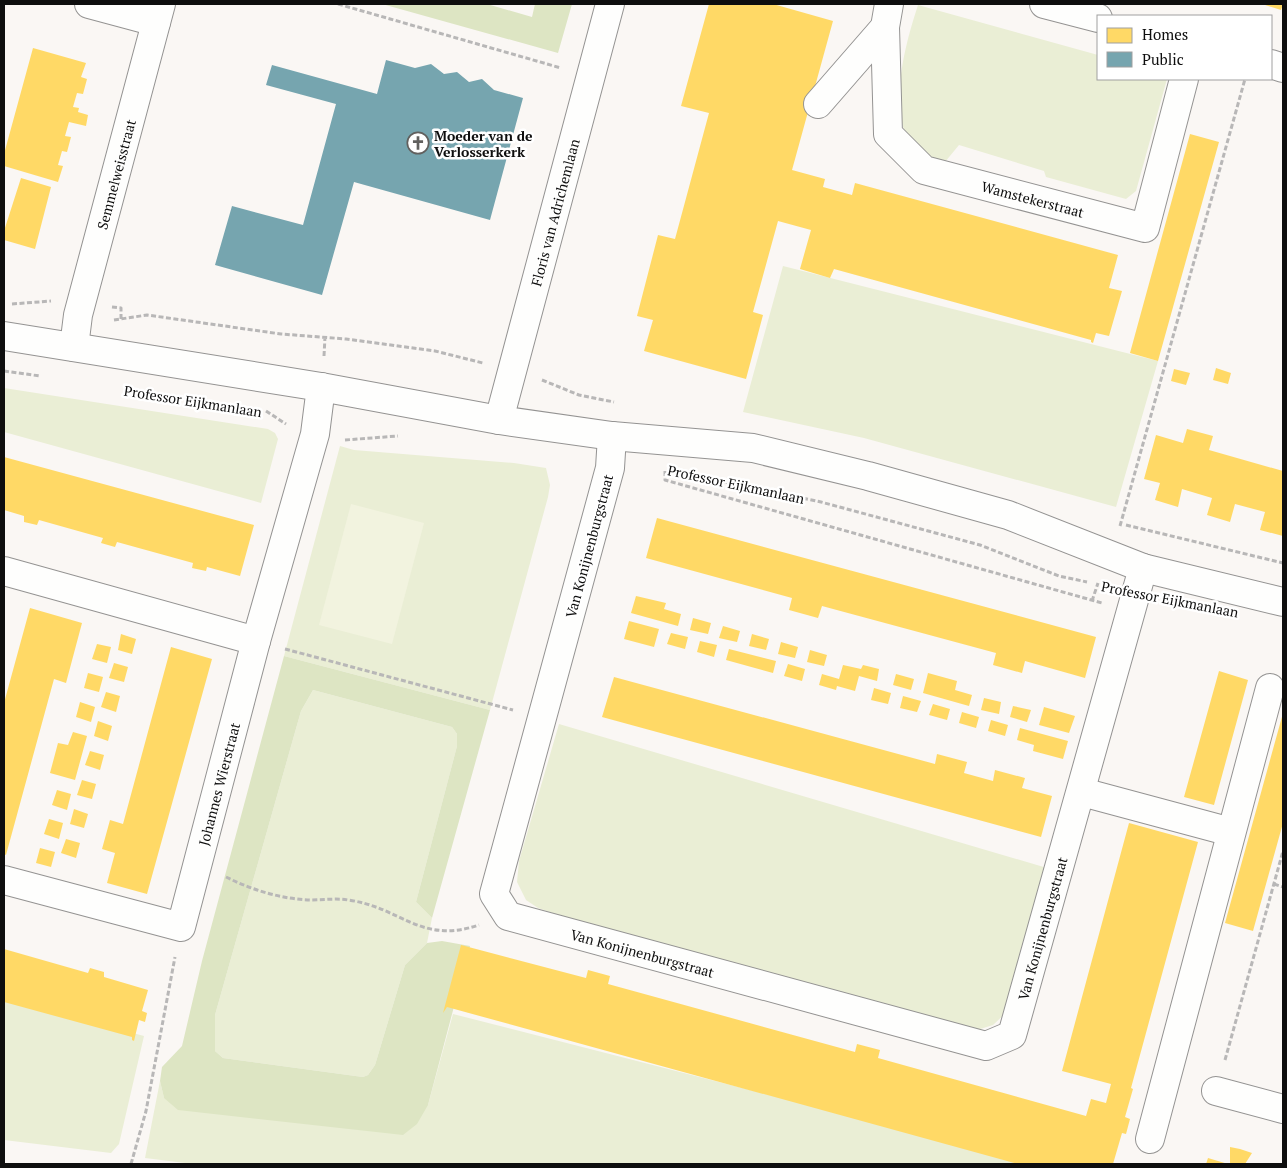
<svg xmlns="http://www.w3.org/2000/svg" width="1287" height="1168" viewBox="0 0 1287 1168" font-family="'PT Serif',serif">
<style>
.green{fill:#eaeed5}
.forest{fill:#dde5c3}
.pitch{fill:#f2f3df}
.homes{fill:#ffd966}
.public{fill:#76a5af}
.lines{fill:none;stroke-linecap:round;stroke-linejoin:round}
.minor-casing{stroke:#949392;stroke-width:30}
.tertiary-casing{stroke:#949392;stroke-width:30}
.path{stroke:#b8b7b7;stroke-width:3;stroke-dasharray:5 2.5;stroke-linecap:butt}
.minor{stroke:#fefefd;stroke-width:28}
.tertiary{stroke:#fefefd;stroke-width:28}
.labels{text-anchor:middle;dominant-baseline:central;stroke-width:5;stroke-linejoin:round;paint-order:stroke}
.poi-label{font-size:14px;font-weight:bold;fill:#0e0e0e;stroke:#fff;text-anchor:start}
.street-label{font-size:14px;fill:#0e0e0e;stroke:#fff}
</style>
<rect width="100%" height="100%" fill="#faf7f4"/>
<!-- green -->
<path class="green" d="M918,5L1098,55V79H1167L1136,191L1126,199L1046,177L1044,171L959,145L940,168C931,162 918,155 912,147C887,110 905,45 918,5Z
M783,266L1158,361L1116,507L864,438L743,412Z
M4,388L268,429L275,433L278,439L261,503L4,432Z
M340,446L354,450L514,463L546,468L550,485L548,497L490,710L284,656Z
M313,690L452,727L457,734V746L416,902L432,918L427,943L405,965L375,1065L368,1075L363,1077L223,1058L215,1051V1015L301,711Z
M559,724L1047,868L1009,1010L993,1025L977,1030L604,931L538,908L526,900L517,882L519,861Z
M4,998L144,1036L119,1144L111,1153L4,1140Z
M453,1014L1040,1164H193L145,1158L160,1081L164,1098L428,1105Z"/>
<!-- forest -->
<path class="forest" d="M382,4H487L532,17L535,4H572L558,53Z
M284,656L490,710L432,918L416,902L457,746V734L452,727L313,690L301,711L215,1015V1051L223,1058L363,1077L368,1075L375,1065L405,965L427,943L442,941L470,946L428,1105L417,1124L403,1135L178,1110L164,1098L160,1081L162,1067L182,1046L202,961Z"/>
<!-- pitch -->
<path class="pitch" d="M351,504L424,523L392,644L319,625Z"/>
<!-- homes -->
<path class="homes" d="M709,4H773L833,21L792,170L825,179L823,187L852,195L855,183L1118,255L1109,288L1122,291L1109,336L1096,333L1093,343L1091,342V340L834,269L830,278L800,269L811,230L778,221L753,312L763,315L746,379L644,351L653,320L637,316L658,235L675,239L709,113L681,106Z
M1262,4H1283L1281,10Z
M33,48L86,63L81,77L87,79L83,94L77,93L73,107L79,108L78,112L88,115L86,126L69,122L65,136L71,137L67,152L62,151L58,165L63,166L58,182L4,166V154Z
M1190,134L1219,142L1158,361L1130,353Z
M21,178L51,187L35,249L4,240V231Z
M1216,368L1231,373L1228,384L1213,380Z
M1174,369L1190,373L1186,385L1171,381Z
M1187,429L1213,436L1209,450L1283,471V536L1260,530L1265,512L1235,504L1230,522L1207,515L1212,498L1182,489L1178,507L1155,500L1160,483L1144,479L1156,435L1183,443Z
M4,457L254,525L240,576L207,567L206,571L192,568L193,563L117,542L115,547L101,543L103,538L39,520L37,525L24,522V516L4,510Z
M657,518L1096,637L1085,678L1025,661L1022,673L993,665L996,653L822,606L818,618L789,610L792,598L646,558Z
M636,596L666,603L664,609L681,614L678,626L631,613Z
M30,608L82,623L66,683L54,679L6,855L4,854V703Z
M693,618L711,623L708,634L690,630Z
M629,621L659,629L654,647L624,639Z
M723,626L740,631L737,642L719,638Z
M671,633L688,637L685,649L667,644Z
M121,634L136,639L132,654L118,650Z
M752,634L769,639L766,650L749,646Z
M700,641L717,645L714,657L697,652Z
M781,642L798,647L795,658L778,654Z
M97,644L111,647L107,663L92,659Z
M171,647L212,659L147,894L107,883L115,853L102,849L110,820L123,824Z
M729,649L776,661L773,673L726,660Z
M810,650L827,655L824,666L807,662Z
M114,663L128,667L124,682L109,678Z
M788,664L805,669L802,681L784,676Z
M843,665L861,669L863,665L879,669L877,681L859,676L855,691L837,686L836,690L819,685L822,674L839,679Z
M1219,671L1248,680L1214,805L1184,797Z
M88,673L103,677L99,692L84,688Z
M928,673L957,681L955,690L972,695L969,706L923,693Z
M896,674L914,679L911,690L893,685Z
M614,677L935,764L937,754L967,762L964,773L993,781L995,770L1025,778L1022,788L1052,796L1041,837L602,717Z
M874,688L891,693L888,704L871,700Z
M106,692L120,696L116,712L101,707Z
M903,696L921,701L917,712L900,708Z
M984,698L1001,702L999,714L981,710Z
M80,702L95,707L91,722L76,717Z
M933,704L950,709L947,720L929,715Z
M1013,706L1031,710L1027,722L1010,717Z
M1044,707L1075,716L1069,733L1039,725Z
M962,712L979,717L976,728L959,723Z
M1283,713V823L1253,931L1225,923Z
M991,720L1008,725L1005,736L988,731Z
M98,721L112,726L108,741L94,736Z
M1020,728L1068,741L1063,759L1033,751L1034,745L1017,740Z
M73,732L87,736L75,780L50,773L58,743L68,745Z
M90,751L104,755L100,770L85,765Z
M82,780L96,784L92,799L77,795Z
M57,790L71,794L67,810L52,805Z
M74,809L88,814L84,828L70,824Z
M49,819L63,823L59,839L44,834Z
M1129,823L1198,842L1131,1088L1133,1089L1125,1117L1130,1119L1126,1134L1122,1133L1113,1164H1018L447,1007L443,1013L461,945L586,978L588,970L610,976L608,984L855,1052L857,1044L880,1050L878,1058L1086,1116L1091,1099L1106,1103L1111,1084L1062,1071Z
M66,839L80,843L76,858L61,853Z
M40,848L55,852L51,867L36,863Z
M4,949L88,973L90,968L104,972V977L148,990L142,1011L147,1013L145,1022L139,1020L134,1041L132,1040V1037L4,1002Z
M1230,1147L1240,1149L1252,1153L1245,1164H1230Z
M1208,1158L1228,1164H1206Z"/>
<!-- public -->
<path class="public" d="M386,60L415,68L431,64L444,74L457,72L469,82L482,79L494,90L523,98L490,220L354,182L322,295L215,265L232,206L303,225L336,104L266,85L272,65L377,94Z"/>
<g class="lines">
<!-- minor casing -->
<g class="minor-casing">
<g id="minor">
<path d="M89,4L156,22"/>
<path id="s1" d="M889,4L885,27L888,134L924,170L1145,228L1184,79"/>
<path d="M1044,4L1098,18"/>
<path d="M1271,64L1283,68"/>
<path d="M818,104L885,27"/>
<path id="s2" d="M74,347L78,315L161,4"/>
<path id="s3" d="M612,436L610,468L494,894L508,916L986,1046L1012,1035L1143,568"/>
<path d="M4,571L256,641"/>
<path d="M1082,792L1231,832"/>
<path id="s4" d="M4,880L181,927L256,641L315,434L321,387"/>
<path d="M1216,1091L1283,1109"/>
<path d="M1150,1139L1270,688"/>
</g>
</g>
<!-- tertiary casing -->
<g class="tertiary-casing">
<g id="tertiary">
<path d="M4,336L321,387L499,420L612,436L753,448L868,476L1008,515L1143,568L1283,602"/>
<path id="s5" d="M499,420L610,4"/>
</g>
</g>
<!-- path -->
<path class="path" d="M338,4L561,68
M12,304L51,301
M112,307L121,308V320
M114,320L147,315L281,334L346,339L435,351L483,363
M324,356L325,337
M4,371L40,376
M542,380L579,395L614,402
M266,411L286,424
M345,440L398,436
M665,471V480L1102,603
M693,476L704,480L732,483L821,502L980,545L1059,576L1087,582
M1126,525L1283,563
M1120,526L1245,79
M1092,601L1098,583
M285,649L513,710
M226,877C252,890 281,899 310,900C323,900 336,898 348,900C401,907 420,945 479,925
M1274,884L1283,887
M1225,1060L1283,851
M131,1164L146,1111L175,957"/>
<!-- minor -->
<use href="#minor" class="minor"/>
<!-- tertiary -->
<use href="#tertiary" class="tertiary"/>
</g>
<!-- icons -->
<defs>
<g id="church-ring" transform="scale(1.125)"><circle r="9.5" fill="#fff" stroke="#61605e" stroke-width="1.5"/><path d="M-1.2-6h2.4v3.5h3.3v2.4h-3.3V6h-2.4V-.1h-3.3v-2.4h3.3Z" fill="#61605e"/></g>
</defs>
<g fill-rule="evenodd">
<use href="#church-ring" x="418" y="143"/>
</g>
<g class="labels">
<!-- poi labels -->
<g class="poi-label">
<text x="434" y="135">Moeder van de<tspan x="434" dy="16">Verlosserkerk</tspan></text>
</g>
<!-- street labels -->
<g class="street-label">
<text stroke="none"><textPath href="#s2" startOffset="178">Semmelweisstraat</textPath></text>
<text stroke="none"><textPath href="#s1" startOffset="294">Wamstekerstraat</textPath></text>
<text stroke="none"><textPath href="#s5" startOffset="215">Floris van Adrichemlaan</textPath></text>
<text transform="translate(193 401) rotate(9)">Professor Eijkmanlaan</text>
<text transform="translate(736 484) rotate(12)">Professor Eijkmanlaan</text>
<text transform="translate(589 546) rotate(-75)">Van Konijnenburgstraat</text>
<text transform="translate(1170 599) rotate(11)">Professor Eijkmanlaan</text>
<text stroke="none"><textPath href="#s4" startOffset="331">Johannes Wierstraat</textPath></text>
<text stroke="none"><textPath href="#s3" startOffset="1134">Van Konijnenburgstraat</textPath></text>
<text stroke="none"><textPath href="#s3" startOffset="639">Van Konijnenburgstraat</textPath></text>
</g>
</g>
<!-- border -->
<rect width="1287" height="1168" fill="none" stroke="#0e0e0e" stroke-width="10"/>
<!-- legend -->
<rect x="1097" y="15" width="175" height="65" fill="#ffffff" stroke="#9f9f9f"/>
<rect x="1107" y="28" width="25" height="15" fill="#ffd966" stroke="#9f9f9f"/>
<text x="1142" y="40" font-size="15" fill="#0e0e0e">Homes</text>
<rect x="1107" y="52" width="25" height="15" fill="#76a5af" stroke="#9f9f9f"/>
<text x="1142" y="65" font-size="15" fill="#0e0e0e">Public</text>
</svg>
